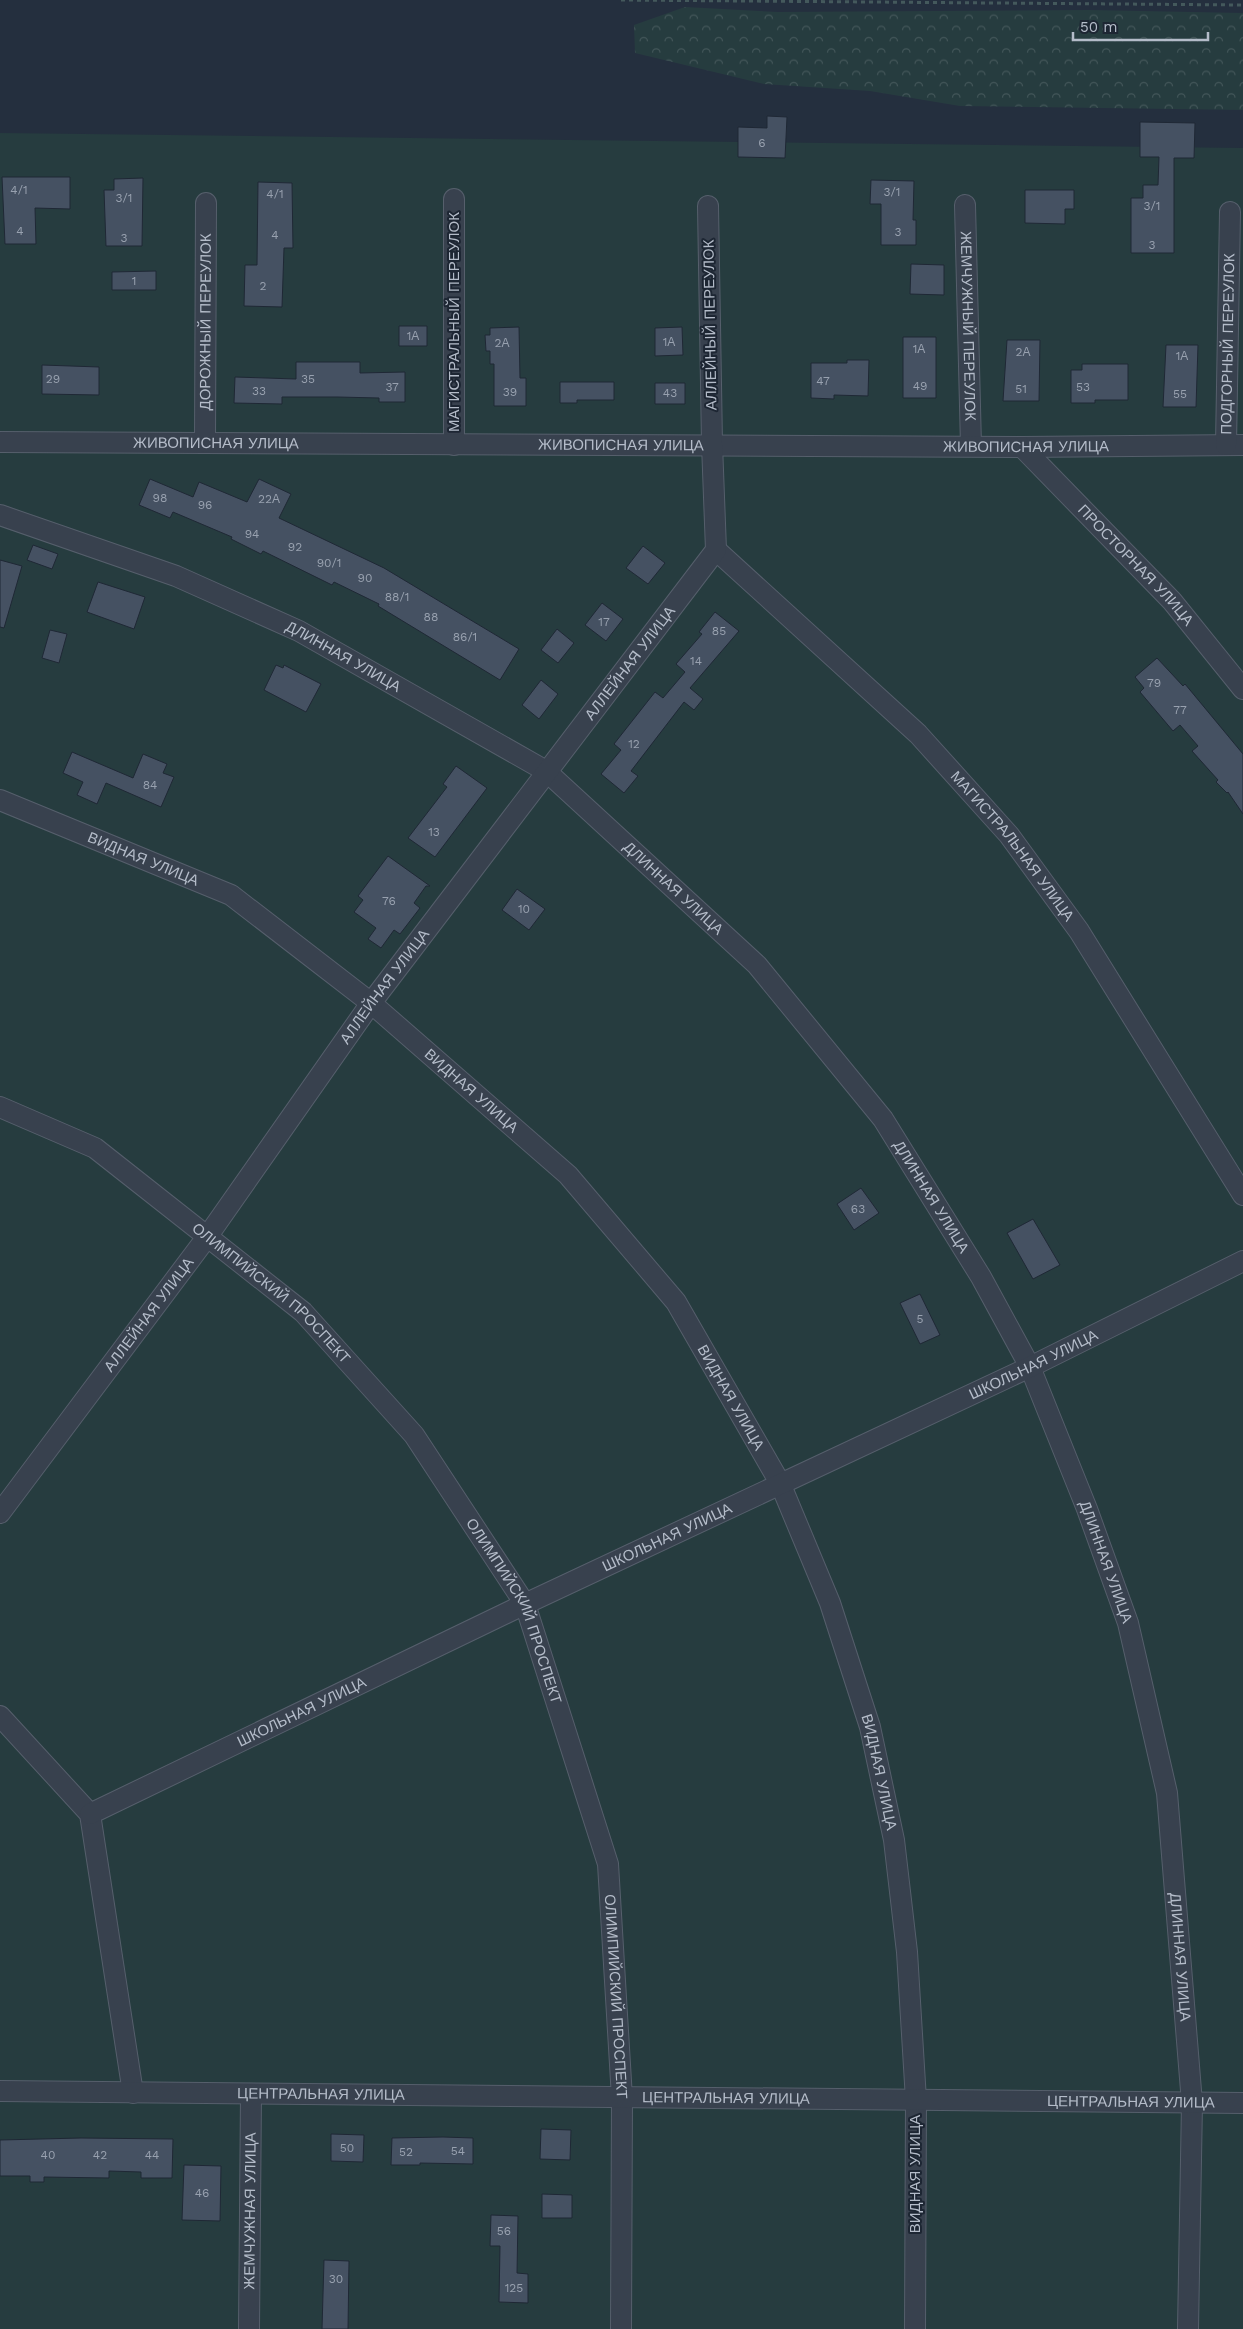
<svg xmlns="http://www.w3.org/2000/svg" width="1243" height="2329" viewBox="0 0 1243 2329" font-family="'Work Sans',sans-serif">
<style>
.green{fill:#263c3f}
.forest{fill:url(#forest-crowns)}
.building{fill:#455162;stroke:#1f2835}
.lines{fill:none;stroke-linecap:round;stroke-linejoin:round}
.minor-casing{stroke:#565f6c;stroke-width:22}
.path{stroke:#44595c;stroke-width:3;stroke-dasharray:4 4;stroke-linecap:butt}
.minor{stroke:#38414e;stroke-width:20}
.labels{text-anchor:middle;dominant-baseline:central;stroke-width:4;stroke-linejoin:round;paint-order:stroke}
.number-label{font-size:12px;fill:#98a1af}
.street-label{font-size:15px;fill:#b4bcc9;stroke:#1d2633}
</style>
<defs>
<pattern id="forest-crowns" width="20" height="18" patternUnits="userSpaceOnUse" patternTransform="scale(1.25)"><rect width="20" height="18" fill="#263c3f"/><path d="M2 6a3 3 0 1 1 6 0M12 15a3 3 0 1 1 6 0" fill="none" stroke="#435659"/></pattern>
</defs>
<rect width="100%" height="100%" fill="#242f3e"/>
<!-- green -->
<path class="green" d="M0,133L1243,148V2329H0Z"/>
<!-- forest -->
<path class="forest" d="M685,7L778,12L1089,10L1243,13V110L960,106L870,91L764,84L635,53L634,25Z"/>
<!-- building -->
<path class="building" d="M767,116L787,117L785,158L738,157V127L767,128Z
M1140,122L1195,123L1194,158H1174V253H1131V198H1143V185H1158L1159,157H1140Z
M2,177H70V209L35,208L36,244H5Z
M143,178L142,246H106L104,190H114V179Z
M871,180L914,181L913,220H916V245H881V204H870Z
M258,182L292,183L293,248H284L282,307L244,306L245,265H257Z
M1025,190H1074V209H1065V224L1025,223Z
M911,264L944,265V295L910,294Z
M156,271V290H112V272Z
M399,326H427V346H399Z
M519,327L520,378H526V406H494V364H490V351H486L485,335H490V328Z
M682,327L683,355L655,356V328Z
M903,337H936V398H903Z
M1007,340H1040L1039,401H1003Z
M1166,345H1198L1196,407H1163Z
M847,360H869L868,396L834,395V399L811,398V363H847Z
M296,362H360V373L405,372V402H379V398L338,397H282V404L234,403L235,377L296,379Z
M1082,364H1128V400H1095V403H1071V370H1082Z
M42,365L99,367V395L42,394Z
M560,382H614V400H577V403H560Z
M655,383H685V404H655Z
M150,479L193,497L199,482L247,502L259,479L291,494L279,518L384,568L519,649L500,680L378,606L379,604L334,582L332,585L263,551L261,554L231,539L232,537L173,512L170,518L139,505Z
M33,545L58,554L52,569L27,560Z
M643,546L665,563L648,584L626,568Z
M0,560L22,566L4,628L0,627Z
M98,582L145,597L134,629L87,612Z
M602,603L623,619L606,641L585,625Z
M715,612L739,631L690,688L703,699L694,710L684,702L631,771L638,776L624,793L601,774L621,750L614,744L655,692L663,698L685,672L676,664L702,634L699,632Z
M557,629L574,643L558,663L541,650Z
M50,630L67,634L59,663L42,658Z
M1157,658L1183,686L1185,684L1243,754V814L1228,792L1227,793L1216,782L1218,780L1192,751L1198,746L1180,725L1173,731L1140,692L1144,688L1135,677Z
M276,665L283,668L284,665L321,684L306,712L264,690Z
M541,680L558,694L539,719L522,705Z
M72,752L133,778L143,754L167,764L163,773L174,777L161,807L106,783L97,804L77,795L83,782L63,773Z
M456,766L487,788L435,857L408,838L447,787L443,784Z
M388,856L430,886H426L414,903L420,908L400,934L394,930L381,948L368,939L376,928L354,912L363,900L358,896Z
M517,889L545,909L529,930L502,910Z
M861,1188L879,1213L854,1230L837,1204Z
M1033,1219L1060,1265L1033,1279L1007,1233Z
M920,1294L940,1335L920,1344L900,1303Z
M541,2129L571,2130L570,2160L540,2159Z
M331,2134L364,2135L363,2162L331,2161Z
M443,2137L473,2138V2164L420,2163V2165H391L392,2138Z
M81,2138L173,2139L172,2178H141V2172L109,2171V2178L44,2177V2182H30V2176H0V2140Z
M184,2165L221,2166L220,2221L182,2220Z
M542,2194L572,2195V2218H542Z
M491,2215L518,2216L517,2273L528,2274V2303L499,2302L500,2246H490Z
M324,2260L349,2261L348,2329H322Z"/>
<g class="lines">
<!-- minor casing -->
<g class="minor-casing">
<g id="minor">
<path d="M454,199V445"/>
<path id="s1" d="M965,205L971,446"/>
<path id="s2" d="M0,442L1022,447L1243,445"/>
<path id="s3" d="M205,442L206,203"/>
<path id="s4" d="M1226,445L1230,212"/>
<path id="s5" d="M1022,447L1172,601L1243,689"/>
<path id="s6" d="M0,515L176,576L299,631L546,771L757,965L883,1119L981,1277L1030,1367L1087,1509L1128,1623L1167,1793L1192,2103L1188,2329"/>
<path id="s7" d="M716,550L918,734L1009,835L1079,931L1243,1195"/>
<path id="s8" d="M0,800L231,895L371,1003L568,1175L676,1302L780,1483L830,1603L870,1727L894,1840L907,1952L916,2100L915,2329"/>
<path id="s9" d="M0,1107L95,1148L303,1312L414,1435L525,1604L608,1864L622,2098L621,2329"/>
<path id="s10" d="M0,1513L207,1237L371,1003L716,550L712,444L708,206"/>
<path d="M0,1716L90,1814L133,2093"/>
<path id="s11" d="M90,1814L525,1604L1030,1367L1243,1261"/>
<path id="s12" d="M0,2091L1243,2103"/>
<path id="s13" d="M249,2329L251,2094"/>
</g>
</g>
<!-- path -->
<path class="path" d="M621,0L1243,5"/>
<!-- minor -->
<use href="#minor" class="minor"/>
</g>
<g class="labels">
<!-- number labels -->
<g class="number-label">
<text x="762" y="143">6</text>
<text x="19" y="190">4/1</text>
<text x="892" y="192">3/1</text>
<text x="275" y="194">4/1</text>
<text x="124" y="198">3/1</text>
<text x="1152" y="206">3/1</text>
<text x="20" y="231">4</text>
<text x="898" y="232">3</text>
<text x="275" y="235">4</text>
<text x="124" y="238">3</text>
<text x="1152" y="245">3</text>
<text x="134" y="281">1</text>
<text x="263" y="286">2</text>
<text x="413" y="336">1А</text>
<text x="669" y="342">1А</text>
<text x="502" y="343">2А</text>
<text x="919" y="349">1А</text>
<text x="1023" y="352">2А</text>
<text x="1182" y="356">1А</text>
<text x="53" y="379">29</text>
<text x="308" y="379">35</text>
<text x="823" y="381">47</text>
<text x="920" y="386">49</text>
<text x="392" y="387">37</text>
<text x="1083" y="387">53</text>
<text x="1021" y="389">51</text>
<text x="259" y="391">33</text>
<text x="510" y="392">39</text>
<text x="670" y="393">43</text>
<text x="1180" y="394">55</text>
<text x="160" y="498">98</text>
<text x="269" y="499">22А</text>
<text x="205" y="505">96</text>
<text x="252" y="534">94</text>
<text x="295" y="547">92</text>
<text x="329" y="563">90/1</text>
<text x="365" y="578">90</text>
<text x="397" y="597">88/1</text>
<text x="431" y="617">88</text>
<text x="604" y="622">17</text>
<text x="719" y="631">85</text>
<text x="465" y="637">86/1</text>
<text x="696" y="661">14</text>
<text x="1154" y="683">79</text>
<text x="1180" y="710">77</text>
<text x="634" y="744">12</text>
<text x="150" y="785">84</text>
<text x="434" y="832">13</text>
<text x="389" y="901">76</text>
<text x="524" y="909">10</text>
<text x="858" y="1209">63</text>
<text x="920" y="1319">5</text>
<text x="347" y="2148">50</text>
<text x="458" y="2151">54</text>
<text x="406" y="2152">52</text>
<text x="48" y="2155">40</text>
<text x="100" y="2155">42</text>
<text x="152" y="2155">44</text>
<text x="202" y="2193">46</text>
<text x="504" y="2231">56</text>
<text x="336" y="2279">30</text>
<text x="514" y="2288">125</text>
</g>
<!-- street labels -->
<g class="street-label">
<text stroke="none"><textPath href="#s3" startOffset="120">ДОРОЖНЫЙ ПЕРЕУЛОК</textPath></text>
<text transform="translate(454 322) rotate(-90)">МАГИСТРАЛЬНЫЙ ПЕРЕУЛОК</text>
<text transform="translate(710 325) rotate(-91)">АЛЛЕЙНЫЙ ПЕРЕУЛОК</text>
<text stroke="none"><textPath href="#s1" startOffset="121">ЖЕМЧУЖНЫЙ ПЕРЕУЛОК</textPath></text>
<text stroke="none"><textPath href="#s4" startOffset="101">ПОДГОРНЫЙ ПЕРЕУЛОК</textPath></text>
<text stroke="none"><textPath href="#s2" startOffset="216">ЖИВОПИСНАЯ УЛИЦА</textPath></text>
<text stroke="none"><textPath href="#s2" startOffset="621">ЖИВОПИСНАЯ УЛИЦА</textPath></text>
<text stroke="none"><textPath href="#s2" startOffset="1026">ЖИВОПИСНАЯ УЛИЦА</textPath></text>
<text stroke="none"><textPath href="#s5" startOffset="164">ПРОСТОРНАЯ УЛИЦА</textPath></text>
<text stroke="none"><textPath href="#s6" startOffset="372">ДЛИННАЯ УЛИЦА</textPath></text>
<text stroke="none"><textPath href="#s10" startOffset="1058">АЛЛЕЙНАЯ УЛИЦА</textPath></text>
<text stroke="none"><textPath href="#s7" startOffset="420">МАГИСТРАЛЬНАЯ УЛИЦА</textPath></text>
<text stroke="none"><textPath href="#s8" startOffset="155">ВИДНАЯ УЛИЦА</textPath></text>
<text stroke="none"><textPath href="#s6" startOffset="778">ДЛИННАЯ УЛИЦА</textPath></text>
<text stroke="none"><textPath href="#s10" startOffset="652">АЛЛЕЙНАЯ УЛИЦА</textPath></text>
<text stroke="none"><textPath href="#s8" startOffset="560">ВИДНАЯ УЛИЦА</textPath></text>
<text stroke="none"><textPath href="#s6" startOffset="1182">ДЛИННАЯ УЛИЦА</textPath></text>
<text stroke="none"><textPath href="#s9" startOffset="332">ОЛИМПИЙСКИЙ ПРОСПЕКТ</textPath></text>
<text stroke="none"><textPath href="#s10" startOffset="248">АЛЛЕЙНАЯ УЛИЦА</textPath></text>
<text stroke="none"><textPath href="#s11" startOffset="1045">ШКОЛЬНАЯ УЛИЦА</textPath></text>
<text stroke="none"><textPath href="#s8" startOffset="965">ВИДНАЯ УЛИЦА</textPath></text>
<text stroke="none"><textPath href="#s11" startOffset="640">ШКОЛЬНАЯ УЛИЦА</textPath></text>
<text stroke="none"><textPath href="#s6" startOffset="1588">ДЛИННАЯ УЛИЦА</textPath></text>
<text stroke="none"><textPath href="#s9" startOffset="738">ОЛИМПИЙСКИЙ ПРОСПЕКТ</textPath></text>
<text stroke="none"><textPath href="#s11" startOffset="235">ШКОЛЬНАЯ УЛИЦА</textPath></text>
<text stroke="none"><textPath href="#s8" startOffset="1370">ВИДНАЯ УЛИЦА</textPath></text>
<text stroke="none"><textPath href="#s6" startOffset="1992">ДЛИННАЯ УЛИЦА</textPath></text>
<text stroke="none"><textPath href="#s9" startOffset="1142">ОЛИМПИЙСКИЙ ПРОСПЕКТ</textPath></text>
<text stroke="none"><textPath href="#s12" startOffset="321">ЦЕНТРАЛЬНАЯ УЛИЦА</textPath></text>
<text stroke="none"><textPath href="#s12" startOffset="726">ЦЕНТРАЛЬНАЯ УЛИЦА</textPath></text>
<text stroke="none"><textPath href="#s12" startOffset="1131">ЦЕНТРАЛЬНАЯ УЛИЦА</textPath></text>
<text transform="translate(915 2174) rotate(-90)">ВИДНАЯ УЛИЦА</text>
<text stroke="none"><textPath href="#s13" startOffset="118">ЖЕМЧУЖНАЯ УЛИЦА</textPath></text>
</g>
</g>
<!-- scale -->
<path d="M1073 32v8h135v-8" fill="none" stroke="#b4bcc9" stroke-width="2.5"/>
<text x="1080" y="32" font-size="15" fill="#b4bcc9" stroke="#1d2633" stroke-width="4" paint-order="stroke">50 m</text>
</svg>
